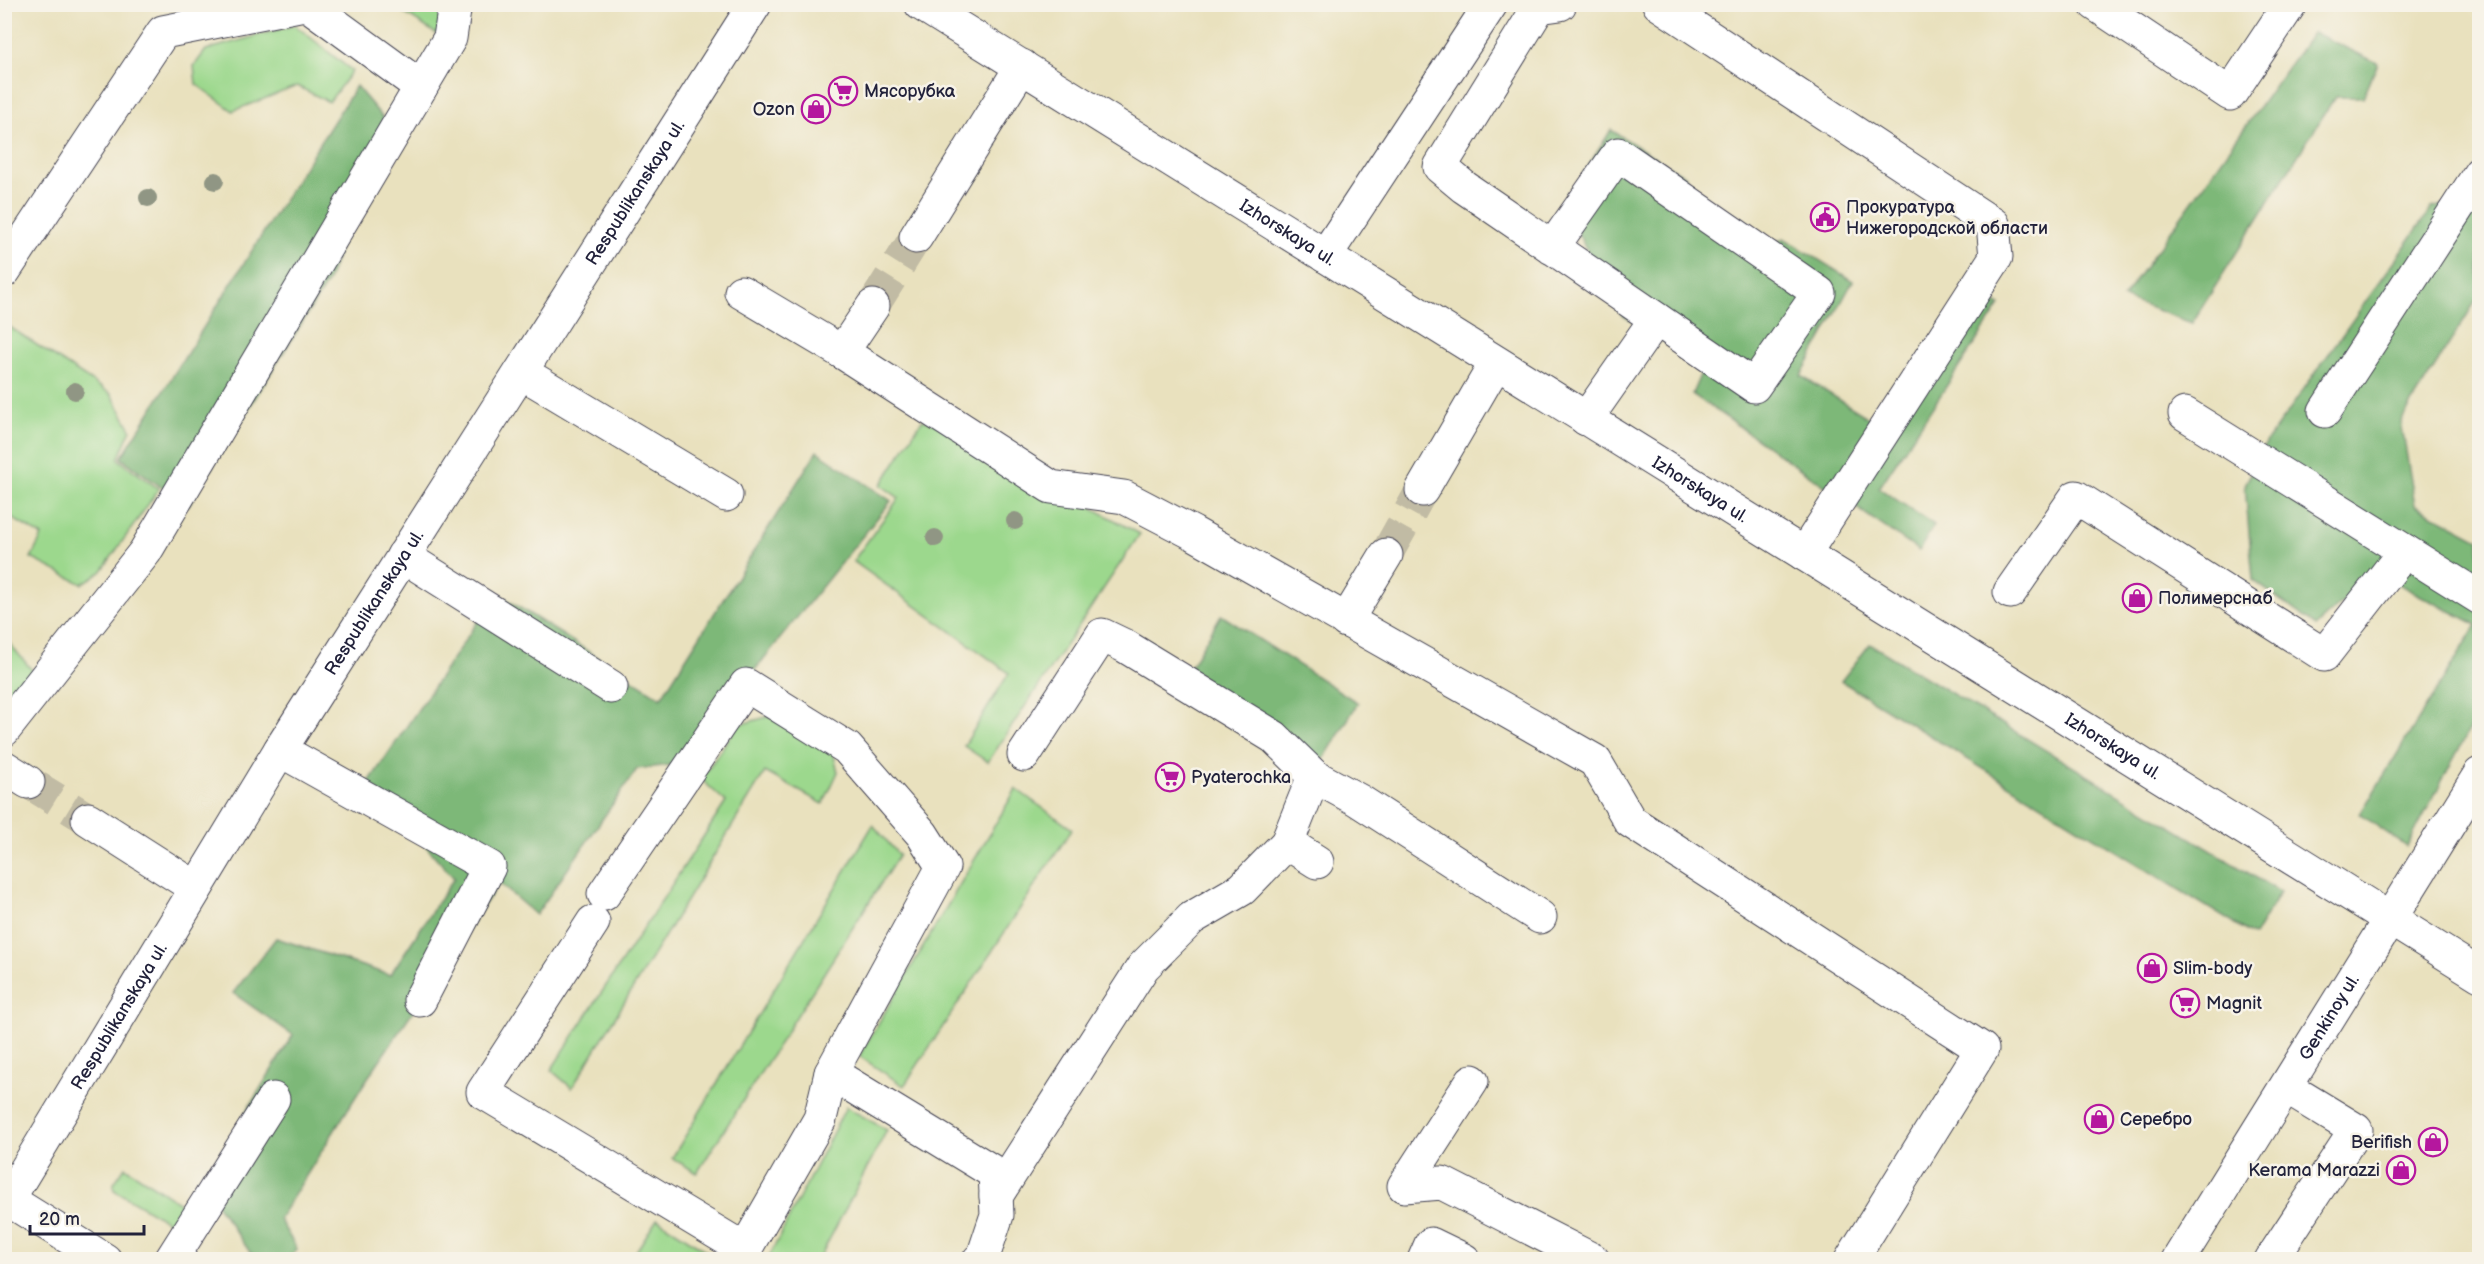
<svg xmlns="http://www.w3.org/2000/svg" width="2484" height="1264" viewBox="0 0 2484 1264" font-family="'Balsamiq Sans',sans-serif">
<style>
.green{fill:#9cd88d;stroke:#5f7d64;stroke-width:1.5}
.forest{fill:#7db878;stroke:#506d5a;stroke-width:1.5}
.lines{fill:none;stroke-linecap:round;stroke-linejoin:round}
.minor-tunnel{stroke:#c1bba4;stroke-width:33;stroke-dasharray:33 16;stroke-linecap:butt}
.minor-casing{stroke:#403f4f;stroke-width:35}
.minor{stroke:#fff;stroke-width:33}
.tree{fill:#909684}
.labels{text-anchor:middle;dominant-baseline:central;stroke-width:5;stroke-linejoin:round;paint-order:stroke}
.poi-label{font-size:18px;fill:#22223b;stroke:#f7f3e8;text-anchor:start}
.street-label{font-size:18px;fill:#22223b;stroke:#f7f3e8}
</style>
<rect width="100%" height="100%" fill="#f7f3e8"/>
<filter id="ink" filterUnits="userSpaceOnUse"><feTurbulence type="fractalNoise" baseFrequency=".0167" numOctaves="2"/><feDisplacementMap in="SourceGraphic" scale="12" xChannelSelector="R" yChannelSelector="G"/><feConvolveMatrix kernelMatrix="1 2 1 2 8 2 1 2 1" color-interpolation-filters="sRGB"/></filter>
<filter id="wash" filterUnits="userSpaceOnUse"><feTurbulence type="fractalNoise" baseFrequency=".008" numOctaves="4" result="noise"/><feDisplacementMap in="SourceGraphic" scale="24" xChannelSelector="R" yChannelSelector="G"/><feGaussianBlur stdDeviation="1.35" result="paint"/><feColorMatrix in="noise" values="0 0 0 0 0 0 0 0 0 0 0 0 0 0 0 0 0 1.4 0 .05"/><feComposite in="paint" operator="in"/></filter>
<g filter="url(#wash)">
<rect width="100%" height="100%" fill="#e9e1be"/>
<!-- green -->
<path class="green" d="M392,5H441L438,35Z
M295,25L352,71L329,102L297,86L233,111L196,84L194,66L206,50Z
M5,324L111,394L131,429L118,459L159,489L101,572L82,584L31,558L42,536L5,514Z
M922,420L944,426L1140,534L988,762L964,746L1009,673L853,561L899,498L881,485Z
M4,637L37,676L4,716Z
M770,716L833,752L838,772L823,804L765,772L572,1088L551,1070L726,802L701,779L738,725Z
M1016,789L1072,829L904,1086L859,1056Z
M873,825L899,855L697,1173L672,1158Z
M846,1107L887,1130L819,1259H768Z
M125,1167L195,1213L184,1231L114,1190L113,1185Z
M657,1219L711,1254L708,1259H631Z"/>
<!-- forest -->
<path class="forest" d="M2313,32L2378,63L2363,97H2335L2192,323L2123,298Z
M356,86L384,119L328,281L188,506L121,458Z
M1611,130L1686,177V187L1773,243L1784,238L1853,281L1801,376L1875,422L1967,291L2000,305L1879,488L1934,525L1919,551L1692,394L1704,366L1622,315L1563,206Z
M2479,195V296L2401,421L2415,505L2479,539V711L2407,847L2360,814L2477,625L2375,572L2316,626L2253,580L2245,485L2267,441L2432,208Z
M817,451L891,501L679,764L637,769L536,915L499,883L363,1085L279,1219L297,1249L290,1259H261L252,1255L202,1184L293,1035L233,993L276,938L390,975L454,878L369,782L497,593L661,698Z
M1221,615L1358,703L1322,762L1189,669Z
M1870,644L2280,892L2254,936L1841,681Z"/>
</g>
<g filter="url(#ink)">
<g class="lines">
<!-- minor-tunnel -->
<path class="minor-tunnel" d="M873,306L916,237
M1386,555L1422,490
M28,782L88,819"/>
<!-- minor casing -->
<g class="minor-casing">
<g id="minor">
<path d="M307,4L421,87"/>
<path id="s1" d="M921,4L2480,975"/>
<path d="M1659,4L1993,224L1996,257L1804,554"/>
<path d="M2095,4L2230,94L2290,4"/>
<path d="M916,237L1022,66"/>
<path d="M1552,248L1618,154L1819,293L1754,386L1464,187L1440,167L1539,7L1560,4"/>
<path d="M1325,256L1491,4"/>
<path d="M4,271L163,32L304,4"/>
<path d="M741,292L842,352L1051,487L1124,497L1193,533L1595,761L1630,821L1982,1049L1851,1260"/>
<path d="M842,352L873,306"/>
<path d="M521,372L726,495"/>
<path d="M2325,411L2480,173"/>
<path d="M2185,414L2405,551"/>
<path d="M1586,419L1656,319"/>
<path d="M1422,490L1496,363"/>
<path d="M403,556L611,687"/>
<path d="M2010,592L2076,497L2324,655L2405,551L2480,598"/>
<path d="M1346,621L1386,555"/>
<path d="M4,730L145,552L450,38L455,4"/>
<path d="M280,750L489,867L420,1000"/>
<path d="M4,767L28,782"/>
<path d="M1314,776L1358,800L1540,917"/>
<path d="M88,819L196,888"/>
<path d="M1287,843L1317,862"/>
<path d="M604,894L746,685L847,748L922,834L943,867L831,1073L820,1119L739,1260"/>
<path d="M593,922L483,1092L744,1249"/>
<path d="M831,1073L995,1173L997,1215L983,1257L979,1260"/>
<path d="M1472,1081L1404,1186L1442,1183L1593,1260"/>
<path d="M996,1196L1143,967L1192,918L1242,889L1287,843L1314,776L1274,737L1125,646L1102,635L1024,755"/>
<path d="M4,1197L105,1260"/>
<path id="s2" d="M4,1206L280,750L755,4"/>
<path d="M171,1260L273,1099"/>
<path d="M1424,1260L1431,1244L1464,1260"/>
<path id="s3" d="M2178,1260L2480,774"/>
<path d="M2271,1260L2356,1130L2287,1088"/>
</g>
</g>
<!-- minor -->
<use href="#minor" class="minor"/>
</g>
<!-- trees -->
<g class="tree">
<circle cx="215" cy="181" r="9"/>
<circle cx="148" cy="198" r="9"/>
<circle cx="75" cy="391" r="9"/>
<circle cx="1015" cy="521" r="9"/>
<circle cx="935" cy="538" r="9"/>
</g>
</g>
<!-- icons -->
<defs>
<g id="supermarket-ring" transform="scale(1.5)"><circle r="9.5" fill="#f7f3e8" stroke="#b5179e" stroke-width="1.5"/><path d="M-6-5.5h2.5l.6 2H6L4.5 2H-2.5L-4.4-4H-6ZM-1.5 3.2a1.3 1.3 0 1 0 .1 0ZM3 3.2a1.3 1.3 0 1 0 .1 0Z" fill="#b5179e"/></g>
<g id="shop-ring" transform="scale(1.5)"><circle r="9.5" fill="#f7f3e8" stroke="#b5179e" stroke-width="1.5"/><path d="M-5-2.5h2.3a2.7 3.5 0 0 1 5.4 0H5L5.5 6h-11ZM-1.5-2.5h3a1.5 2.3 0 0 0-3 0Z" fill="#b5179e"/></g>
<g id="civic-ring" transform="scale(1.5)"><circle r="9.5" fill="#f7f3e8" stroke="#b5179e" stroke-width="1.5"/><path d="M-.6-6.5H3V-4.5H.6V-3L4-1V1h2V6H-6V1h2V-1L-.6-3ZM-1.2 2.5V6h2.4V2.5Z" fill="#b5179e"/></g>
</defs>
<g fill-rule="evenodd">
<use href="#supermarket-ring" x="843" y="91"/>
<use href="#shop-ring" x="816" y="109"/>
<use href="#civic-ring" x="1825" y="217"/>
<use href="#shop-ring" x="2137" y="598"/>
<use href="#supermarket-ring" x="1170" y="777"/>
<use href="#shop-ring" x="2152" y="968"/>
<use href="#supermarket-ring" x="2185" y="1003"/>
<use href="#shop-ring" x="2099" y="1119"/>
<use href="#shop-ring" x="2433" y="1142"/>
<use href="#shop-ring" x="2401" y="1170"/>
</g>
<g class="labels">
<!-- poi labels -->
<g class="poi-label">
<text x="864" y="91">Мясорубка</text>
<text x="795" y="109" text-anchor="end">Ozon</text>
<text x="1846" y="207">Прокуратура<tspan x="1846" dy="21">Нижегородской области</tspan></text>
<text x="2158" y="598">Полимерснаб</text>
<text x="1191" y="777">Pyaterochka</text>
<text x="2173" y="968">Slim-body</text>
<text x="2206" y="1003">Magnit</text>
<text x="2120" y="1119">Серебро</text>
<text x="2412" y="1142" text-anchor="end">Berifish</text>
<text x="2380" y="1170" text-anchor="end">Kerama Marazzi</text>
</g>
<!-- street labels -->
<g class="street-label">
<text stroke="none"><textPath href="#s2" startOffset="1194">Respublikanskaya ul.</textPath></text>
<text stroke="none"><textPath href="#s1" startOffset="432">Izhorskaya ul.</textPath></text>
<text stroke="none"><textPath href="#s1" startOffset="918">Izhorskaya ul.</textPath></text>
<text stroke="none"><textPath href="#s2" startOffset="708">Respublikanskaya ul.</textPath></text>
<text stroke="none"><textPath href="#s1" startOffset="1404">Izhorskaya ul.</textPath></text>
<text stroke="none"><textPath href="#s2" startOffset="222">Respublikanskaya ul.</textPath></text>
<text stroke="none"><textPath href="#s3" startOffset="286">Genkinoy ul.</textPath></text>
</g>
</g>
<!-- margin -->
<rect width="2484" height="1264" fill="none" stroke="#f7f3e8" stroke-width="24"/>
<!-- scale -->
<path d="M30 1225v9h114v-9" fill="none" stroke="#22223b" stroke-width="3"/>
<text x="39" y="1225" font-size="18" fill="#22223b" stroke="#f7f3e8" stroke-width="4.5" paint-order="stroke">20 m</text>
</svg>
